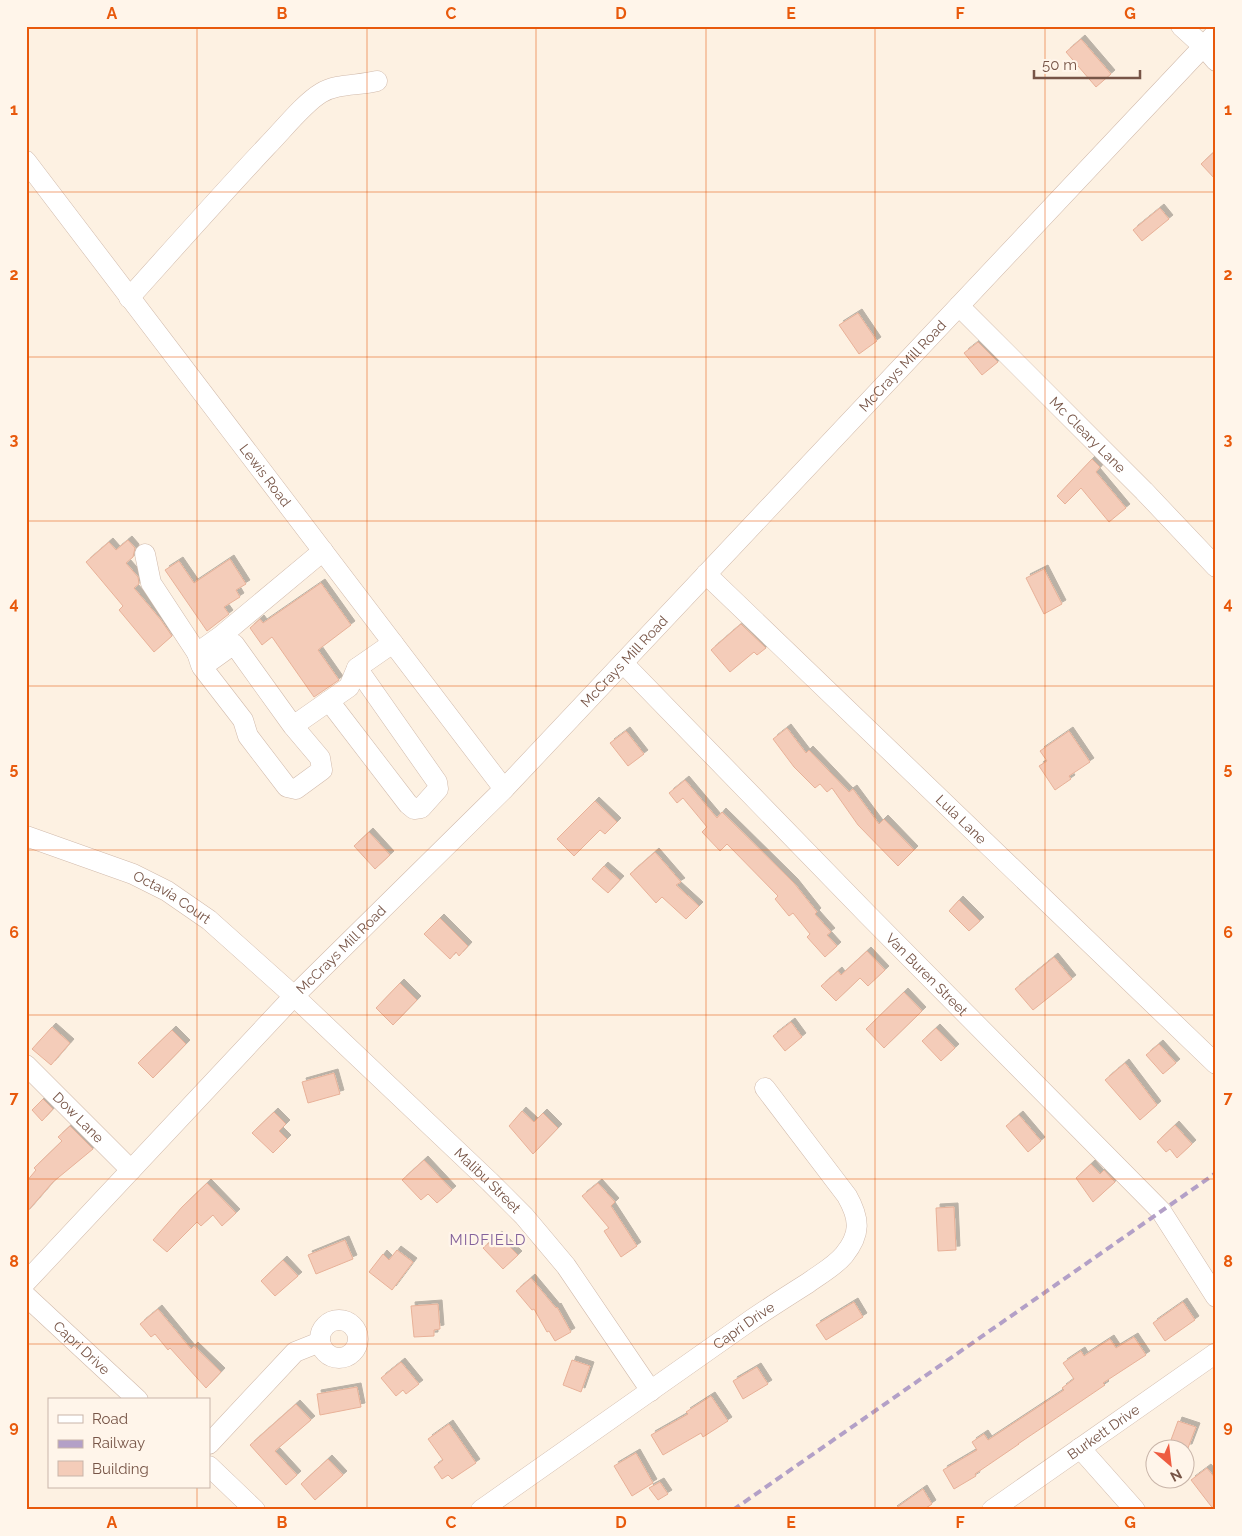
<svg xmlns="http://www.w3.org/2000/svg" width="1242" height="1536" viewBox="0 0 1242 1536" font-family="Raleway,sans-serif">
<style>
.building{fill:#f4ccb9;stroke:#e8b198;filter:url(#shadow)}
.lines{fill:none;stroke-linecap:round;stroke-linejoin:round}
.minor-casing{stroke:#d1baab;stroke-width:21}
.minor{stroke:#fff;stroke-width:20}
.rail{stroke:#b3a0c7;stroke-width:4;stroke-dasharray:8 5;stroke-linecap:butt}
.grid{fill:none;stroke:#e8590c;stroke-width:1;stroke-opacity:0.55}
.labels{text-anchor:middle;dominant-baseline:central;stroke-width:4.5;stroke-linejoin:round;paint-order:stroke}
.street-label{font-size:14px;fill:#775547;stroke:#fff5ea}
.neighbourhood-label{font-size:15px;letter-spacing:1px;fill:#84629b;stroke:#fff5ea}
.neatline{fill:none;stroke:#e8590c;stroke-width:2}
.grid-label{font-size:16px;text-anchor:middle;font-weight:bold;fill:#e8590c}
</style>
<defs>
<filter id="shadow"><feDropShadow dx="4" dy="-4" stdDeviation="0" flood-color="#0004"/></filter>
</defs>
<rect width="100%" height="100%" fill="#fdf1e2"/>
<!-- building -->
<path class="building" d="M1081,39L1111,74L1096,87L1066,52Z
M1216,150V180L1201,164Z
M1160,208L1169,219L1142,241L1133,230Z
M858,313L877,341L859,354L839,325Z
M978,342L998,362L982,375L964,353Z
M1092,459L1100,467L1096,472L1126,508L1109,522L1081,488L1065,504L1057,496Z
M128,540L135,548L133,557L126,563L138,577L139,584L134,588L161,620L172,636L154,652L119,610L123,606L86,562L109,542L116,550Z
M230,559L246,584L236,590L240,597L224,607L229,614L207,631L165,570L179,561L194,583Z
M1044,569L1062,604L1044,614L1026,578Z
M321,583L351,625L318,650L339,680L314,697L272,637L262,645L250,628L260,619L263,623Z
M741,624L766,648L757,655L754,652L730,672L711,650Z
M787,728L806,753L809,750L849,792L853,789L879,824L884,819L914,850L898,866L858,825L832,788L827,792L820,784L815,788L794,767L773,739Z
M626,731L644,754L628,766L610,743Z
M1069,731L1090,762L1069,776L1071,779L1055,790L1039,766L1047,761L1040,751Z
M685,780L717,818L722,812L794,883L817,912L815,914L831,932L827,935L837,946L825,957L807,937L810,934L793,913L789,916L775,899L778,896L727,844L720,851L702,832L707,827L683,798L677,803L669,793Z
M595,801L617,822L605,834L600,830L574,856L557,839Z
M369,832L390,855L375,869L354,846Z
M655,852L681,882L676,885L699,906L686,919L662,897L656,903L630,874Z
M604,866L620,880L608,893L592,879Z
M959,900L980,921L969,931L949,911Z
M440,918L468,946L459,956L456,952L450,959L424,934Z
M867,951L885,970L868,986L860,978L836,1001L821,986L838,971L841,975Z
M1054,957L1072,979L1033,1010L1015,989Z
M400,983L417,1000L393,1025L376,1008Z
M904,992L922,1011L884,1048L866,1029Z
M791,1022L802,1037L785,1051L773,1036Z
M52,1027L70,1043L51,1065L32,1049Z
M936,1028L955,1048L941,1061L922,1041Z
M172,1030L186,1044L153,1078L138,1063Z
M1159,1044L1176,1063L1163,1074L1146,1055Z
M1125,1063L1157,1105L1140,1120L1105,1080Z
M334,1073L340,1094L308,1103L302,1082Z
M43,1099L53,1109L42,1121L32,1110Z
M522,1111L534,1122L543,1113L558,1128L533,1154L509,1126Z
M274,1112L286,1124L279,1131L287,1139L273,1153L252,1133Z
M1019,1115L1041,1141L1028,1152L1006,1126Z
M1175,1125L1192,1144L1177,1158L1170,1149L1166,1152L1157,1142Z
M70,1126L93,1149L53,1182L26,1213V1182L36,1170L34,1168L62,1141L58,1137Z
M424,1160L452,1190L437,1203L428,1194L421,1200L402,1180Z
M1091,1164L1100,1174L1104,1170L1115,1182L1093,1202L1076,1178Z
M207,1183L236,1213L222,1226L213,1215L201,1226L197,1222L167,1252L153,1240L182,1207Z
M598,1183L615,1202L611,1206L637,1246L621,1257L604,1231L609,1228L582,1196Z
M954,1207L956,1250L938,1251L936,1208Z
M498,1235L518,1255L503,1269L483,1248Z
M345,1240L353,1259L316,1274L308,1255Z
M397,1250L413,1262L392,1290L369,1272L383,1254L389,1260Z
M283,1260L298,1276L275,1296L261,1281Z
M531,1278L556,1308L557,1307L571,1332L555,1341L549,1331L547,1332L534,1309L532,1310L516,1291Z
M854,1302L863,1317L826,1340L816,1325Z
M1183,1302L1195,1320L1165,1341L1153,1323Z
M438,1304L440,1329L434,1330V1336L414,1337L411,1306Z
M158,1309L191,1349L194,1346L221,1372L206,1388L170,1348L168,1350L155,1334L151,1337L140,1324Z
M1134,1337L1146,1355L1103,1383L1105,1385L1018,1444H1019L975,1474L976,1476L954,1489L943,1470L977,1450L972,1442L984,1434L988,1440L1064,1390L1062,1388L1074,1379L1063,1363L1081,1351L1084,1356L1110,1339L1116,1348Z
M572,1360L590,1366L581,1392L563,1385Z
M401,1362L419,1384L406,1394L403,1390L396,1396L381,1378Z
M757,1367L768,1384L743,1399L733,1381Z
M357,1387L361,1407L320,1415L317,1394Z
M711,1396L728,1421L703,1437L701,1433L663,1455L651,1435L688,1414L686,1412Z
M296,1404L311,1420L275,1451L297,1475L286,1485L250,1445Z
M1178,1421L1196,1427L1188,1448H1168Z
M449,1424L476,1463L452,1479L448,1475L442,1479L434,1467L443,1460L428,1439Z
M636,1453L653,1483L632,1496L614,1466Z
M328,1459L343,1475L315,1500L301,1484Z
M1207,1468L1216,1479V1510H1214L1191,1480Z
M660,1482L668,1494L658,1500L649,1488Z
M923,1489L932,1504L923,1510H893Z"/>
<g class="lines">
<!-- minor casing -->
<g class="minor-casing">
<g id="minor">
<path d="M1181,26L1203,46L1216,61"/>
<path id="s1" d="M26,161L504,789"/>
<path d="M129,298C175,247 220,196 267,146C282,131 304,103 321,93C338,83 358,86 377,81"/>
<path id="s2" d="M959,306L1144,491L1216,567"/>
<path d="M145,554L151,583L197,653L201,665"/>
<path id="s3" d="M706,574L1216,1064"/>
<path d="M197,653L221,636L323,551"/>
<path id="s4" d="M623,663L867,914L1161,1211L1216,1297"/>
<path d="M329,701L408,804L414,809L421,808L438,789L437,782L357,668"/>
<path d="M293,726L234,644L202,667L243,720L248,736L287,787L296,789L322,770L320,758L293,726L349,687L357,668L393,643"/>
<path id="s5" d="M26,836L133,874L167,891L209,920L294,996L490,1182L524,1216L566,1266L651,1391"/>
<path id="s6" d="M26,1065L131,1170"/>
<path id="s7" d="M26,1282L294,996L504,789L1216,33"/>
<path id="s8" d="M26,1296L138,1400"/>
<circle cx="339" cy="1339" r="19"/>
<path d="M209,1444L295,1352L320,1342"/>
<path d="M1080,1448L1135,1510"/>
<path d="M209,1466L255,1510"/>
<path id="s9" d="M481,1510C571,1447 661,1384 751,1320C770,1307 789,1295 808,1283C820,1274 834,1267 844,1255C861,1234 860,1219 847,1196L765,1088"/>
<path id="s10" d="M992,1510L1216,1353"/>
</g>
</g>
<!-- minor -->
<use href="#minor" class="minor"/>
<!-- rail -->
<path class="rail" d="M733,1510L1216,1173"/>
</g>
<!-- grid -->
<path class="grid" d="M197,26V1400M367,26V1510M536,26V1510M706,26V1510M875,26V1510M1045,26V1510M26,192H1216M26,357H1216M26,521H1216M26,686H1216M26,850H1216M26,1015H1216M26,1179H1216M26,1344H1216M197,1487V1510"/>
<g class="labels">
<!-- street labels -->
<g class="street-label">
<text stroke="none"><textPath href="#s7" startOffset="1268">McCrays Mill Road</textPath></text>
<text stroke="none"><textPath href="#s2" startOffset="182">Mc Cleary Lane</textPath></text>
<text stroke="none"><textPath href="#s1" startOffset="395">Lewis Road</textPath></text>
<text stroke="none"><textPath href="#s7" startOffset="862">McCrays Mill Road</textPath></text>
<text stroke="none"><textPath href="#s3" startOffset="354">Lula Lane</textPath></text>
<text stroke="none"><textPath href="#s5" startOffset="159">Octavia Court</textPath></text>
<text stroke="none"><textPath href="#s7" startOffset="458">McCrays Mill Road</textPath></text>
<text stroke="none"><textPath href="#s4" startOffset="435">Van Buren Street</textPath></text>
<text stroke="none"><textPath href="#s6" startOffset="74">Dow Lane</textPath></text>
<text stroke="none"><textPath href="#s5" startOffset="584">Malibu Street</textPath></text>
<text stroke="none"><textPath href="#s9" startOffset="321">Capri Drive</textPath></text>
<text stroke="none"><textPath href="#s8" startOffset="76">Capri Drive</textPath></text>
<text stroke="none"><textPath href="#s10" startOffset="136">Burkett Drive</textPath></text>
</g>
<!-- neighbourhood labels -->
<g class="neighbourhood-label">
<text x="488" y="1240">MIDFIELD</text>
</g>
</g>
<!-- border -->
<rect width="1242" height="1536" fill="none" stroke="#fff5ea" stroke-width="55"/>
<!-- legend -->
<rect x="48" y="1398" width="162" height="90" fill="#fff5ea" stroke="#c9b5a9"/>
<rect x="58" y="1415" width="25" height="8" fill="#ffffff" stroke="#c9b5a9"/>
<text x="92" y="1424" font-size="15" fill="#775547">Road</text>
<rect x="58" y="1440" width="25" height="8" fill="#b3a0c7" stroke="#c9b5a9"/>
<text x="92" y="1448" font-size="15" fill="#775547">Railway</text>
<rect x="58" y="1461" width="25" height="15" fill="#f4ccb9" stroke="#c9b5a9"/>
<text x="92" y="1474" font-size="15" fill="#775547">Building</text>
<!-- north arrow -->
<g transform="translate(1170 1464) rotate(152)"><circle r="24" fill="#fff5ea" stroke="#c9b5a9"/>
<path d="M0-4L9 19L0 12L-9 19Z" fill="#ee5c41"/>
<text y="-8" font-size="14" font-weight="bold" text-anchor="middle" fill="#775547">N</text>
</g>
<!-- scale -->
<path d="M1034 70v8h106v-8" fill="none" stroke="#775547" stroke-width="2.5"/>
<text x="1042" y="70" font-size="15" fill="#775547" stroke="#fff5ea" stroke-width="4" paint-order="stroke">50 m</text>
<rect x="28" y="28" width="1186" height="1480" class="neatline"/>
<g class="grid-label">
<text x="112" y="19">A</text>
<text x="282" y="19">B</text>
<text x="451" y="19">C</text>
<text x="621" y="19">D</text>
<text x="791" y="19">E</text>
<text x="960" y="19">F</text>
<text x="1130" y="19">G</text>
<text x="14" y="115">1</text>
<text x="1228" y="115">1</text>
<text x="14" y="280">2</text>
<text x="1228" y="280">2</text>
<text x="14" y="445">3</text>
<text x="1228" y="445">3</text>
<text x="14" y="609">4</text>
<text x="1228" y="609">4</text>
<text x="14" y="774">5</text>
<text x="1228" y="774">5</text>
<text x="14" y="938">6</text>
<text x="1228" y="938">6</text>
<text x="14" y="1103">7</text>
<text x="1228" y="1103">7</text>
<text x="14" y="1267">8</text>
<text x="1228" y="1267">8</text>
<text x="14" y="1432">9</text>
<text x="1228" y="1432">9</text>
<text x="112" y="1528">A</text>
<text x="282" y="1528">B</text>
<text x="451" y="1528">C</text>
<text x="621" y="1528">D</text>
<text x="791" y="1528">E</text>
<text x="960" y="1528">F</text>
<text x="1130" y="1528">G</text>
</g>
</svg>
